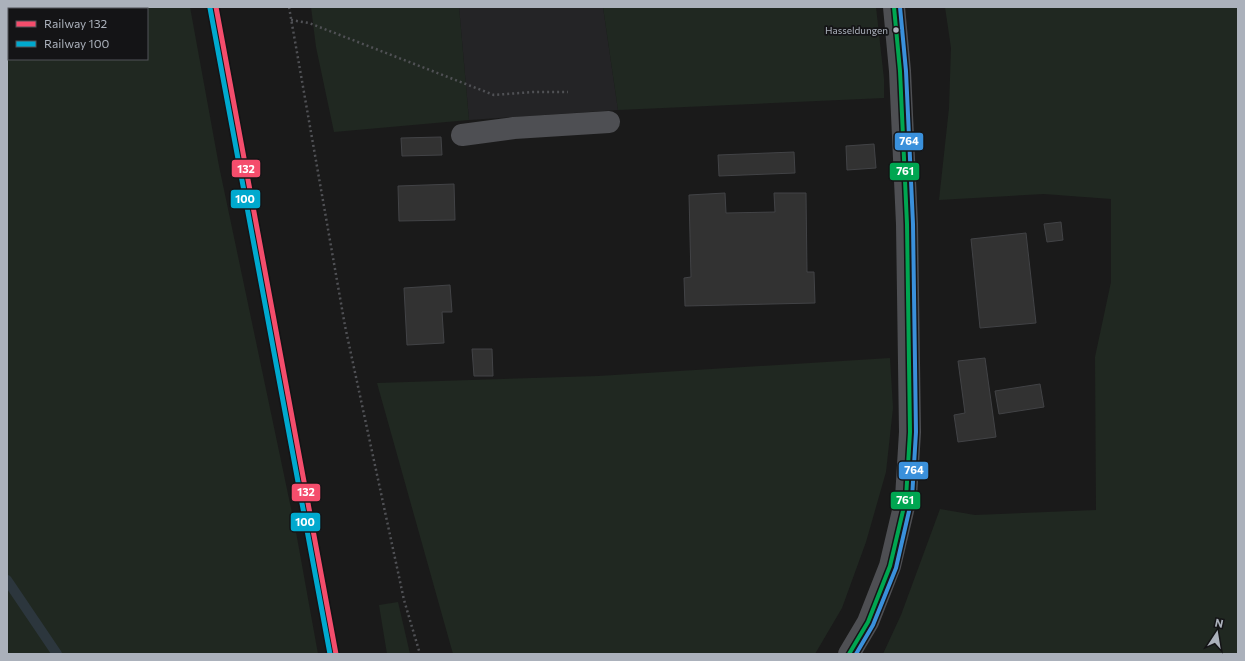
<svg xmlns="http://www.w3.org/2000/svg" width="1245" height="661" viewBox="0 0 1245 661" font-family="Commissioner,sans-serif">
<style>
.built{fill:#242426}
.green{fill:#202821;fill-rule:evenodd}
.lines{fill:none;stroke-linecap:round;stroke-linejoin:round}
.stream{stroke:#2c363d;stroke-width:10}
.building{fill:#323232;stroke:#424346}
.path{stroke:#505155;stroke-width:2.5;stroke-dasharray:2 3;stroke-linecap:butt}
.minor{stroke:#4e4f53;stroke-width:22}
.bus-1-casing{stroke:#141416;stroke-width:7}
.bus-2-casing{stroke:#141416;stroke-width:7}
.bus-1{stroke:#00a651;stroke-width:4}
.bus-2{stroke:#3a90db;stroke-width:4}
.rail-1-casing{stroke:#141416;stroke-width:8}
.rail-2-casing{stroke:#141416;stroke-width:8}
.rail-1{stroke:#f44d6c;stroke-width:5}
.rail-2{stroke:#00a9ce;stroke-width:5}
.bus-dot{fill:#abb1bb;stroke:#141416;stroke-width:1.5}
.labels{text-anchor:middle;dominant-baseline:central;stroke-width:3.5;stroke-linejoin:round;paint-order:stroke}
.bus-label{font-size:10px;fill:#abb1bb;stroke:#141416;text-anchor:end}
.line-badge{stroke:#141416;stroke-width:1.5}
.badge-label{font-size:11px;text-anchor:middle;font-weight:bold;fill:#fff}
</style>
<rect width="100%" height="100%" fill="#1a1a1a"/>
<!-- built -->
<path class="built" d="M459,7H603L618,110L469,120Z"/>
<!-- green -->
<path class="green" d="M7,7H190L219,166L296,532L318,654H7ZM9,9H147V59H9Z
M311,7H459L469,120L334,132L316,47Z
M603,7H876L884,79V98L618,110Z
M945,7H1238V654H883L901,615L940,509L975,515L1096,510L1095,357L1111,282V199L1044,194L939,200L949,108L951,48Z
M890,358L893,408L886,472L866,542L842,608L815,654H453L377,383L598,376Z
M398,602L410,654H387L379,605Z"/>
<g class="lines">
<!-- stream -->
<path class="stream" d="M7,580L57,654"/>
</g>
<!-- building -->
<path class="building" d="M441,137L442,155L402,156L401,138Z
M874,144L876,168L847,170L846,146Z
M794,152L795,173L719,176L718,155Z
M454,184L455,220L399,221L398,186Z
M725,193L726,213L775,212L774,193H806L807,272H814L815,303L685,306L684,278L691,277L689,195Z
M1061,222L1063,240L1047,242L1044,224Z
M1026,233L1036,323L980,328L971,239Z
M450,285L452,312H442L444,343L407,345L404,288Z
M472,349H492L493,376H474Z
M985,358L996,437L958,442L954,415L965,413L958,361Z
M1040,384L1044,407L999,414L995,391Z"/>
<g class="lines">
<!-- path -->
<path class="path" d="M289,7L345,326L404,600L420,654
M291,20L309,23L494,95L533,92H568"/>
<!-- minor -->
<path class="minor" d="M462,135L514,128L609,122
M849,654L868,622L890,566L906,498L910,432L907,224L900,71L894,7"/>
<!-- bus-1 casing -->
<g class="bus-1-casing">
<path id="bus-1" d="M849,654L868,622L890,566L906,498L910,432L907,224L900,71L894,7"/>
</g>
<!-- bus-2 casing -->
<g class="bus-2-casing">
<path id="bus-2" d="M856,654L873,625L896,568L912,498L916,432L913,224L906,71L900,7"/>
</g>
<!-- bus-1 -->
<use href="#bus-1" class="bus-1"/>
<!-- bus-2 -->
<use href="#bus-2" class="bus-2"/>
<!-- rail-1 casing -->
<g class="rail-1-casing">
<path id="rail-1" d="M216,7L336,654"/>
</g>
<!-- rail-2 casing -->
<g class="rail-2-casing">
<path id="rail-2" d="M210,8L330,654"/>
</g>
<!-- rail-1 -->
<use href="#rail-1" class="rail-1"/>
<!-- rail-2 -->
<use href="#rail-2" class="rail-2"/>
</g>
<!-- markers -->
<circle class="bus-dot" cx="896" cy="30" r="3.5"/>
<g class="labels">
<!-- bus labels -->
<g class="bus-label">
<text x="888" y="30">Hasseldungen</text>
</g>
</g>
<g class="line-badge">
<rect x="894" y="132" width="30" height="19" rx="4" fill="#3a90db"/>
<rect x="231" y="159" width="30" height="19" rx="4" fill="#f44d6c"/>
<rect x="889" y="162" width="31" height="19" rx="4" fill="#00a651"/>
<rect x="230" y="189" width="31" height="20" rx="4" fill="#00a9ce"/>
<rect x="898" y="461" width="31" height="19" rx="4" fill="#3a90db"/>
<rect x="291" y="483" width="30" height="19" rx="4" fill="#f44d6c"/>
<rect x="890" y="491" width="31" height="19" rx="4" fill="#00a651"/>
<rect x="290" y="512" width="31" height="20" rx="4" fill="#00a9ce"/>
</g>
<g class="badge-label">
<text x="909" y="145">764</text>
<text x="246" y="173">132</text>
<text x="905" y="175">761</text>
<text x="245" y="203">100</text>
<text x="914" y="474">764</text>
<text x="306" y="496">132</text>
<text x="905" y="504">761</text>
<text x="305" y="526">100</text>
</g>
<!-- border -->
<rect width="1245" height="661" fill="none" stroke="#abb1bb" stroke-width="16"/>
<!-- legend -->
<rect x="8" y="8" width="140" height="52" fill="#141416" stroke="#505358"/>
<rect x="16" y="21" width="20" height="6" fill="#f44d6c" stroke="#505358"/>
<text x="44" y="28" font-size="12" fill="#abb1bb">Railway 132</text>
<rect x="16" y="41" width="20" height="6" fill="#00a9ce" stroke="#505358"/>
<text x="44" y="48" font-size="12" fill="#abb1bb">Railway 100</text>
<!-- north arrow -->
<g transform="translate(1217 633) rotate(12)" stroke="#141416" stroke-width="3" paint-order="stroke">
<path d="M0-3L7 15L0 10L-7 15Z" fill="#abb1bb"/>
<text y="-6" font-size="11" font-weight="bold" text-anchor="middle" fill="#abb1bb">N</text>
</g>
</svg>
